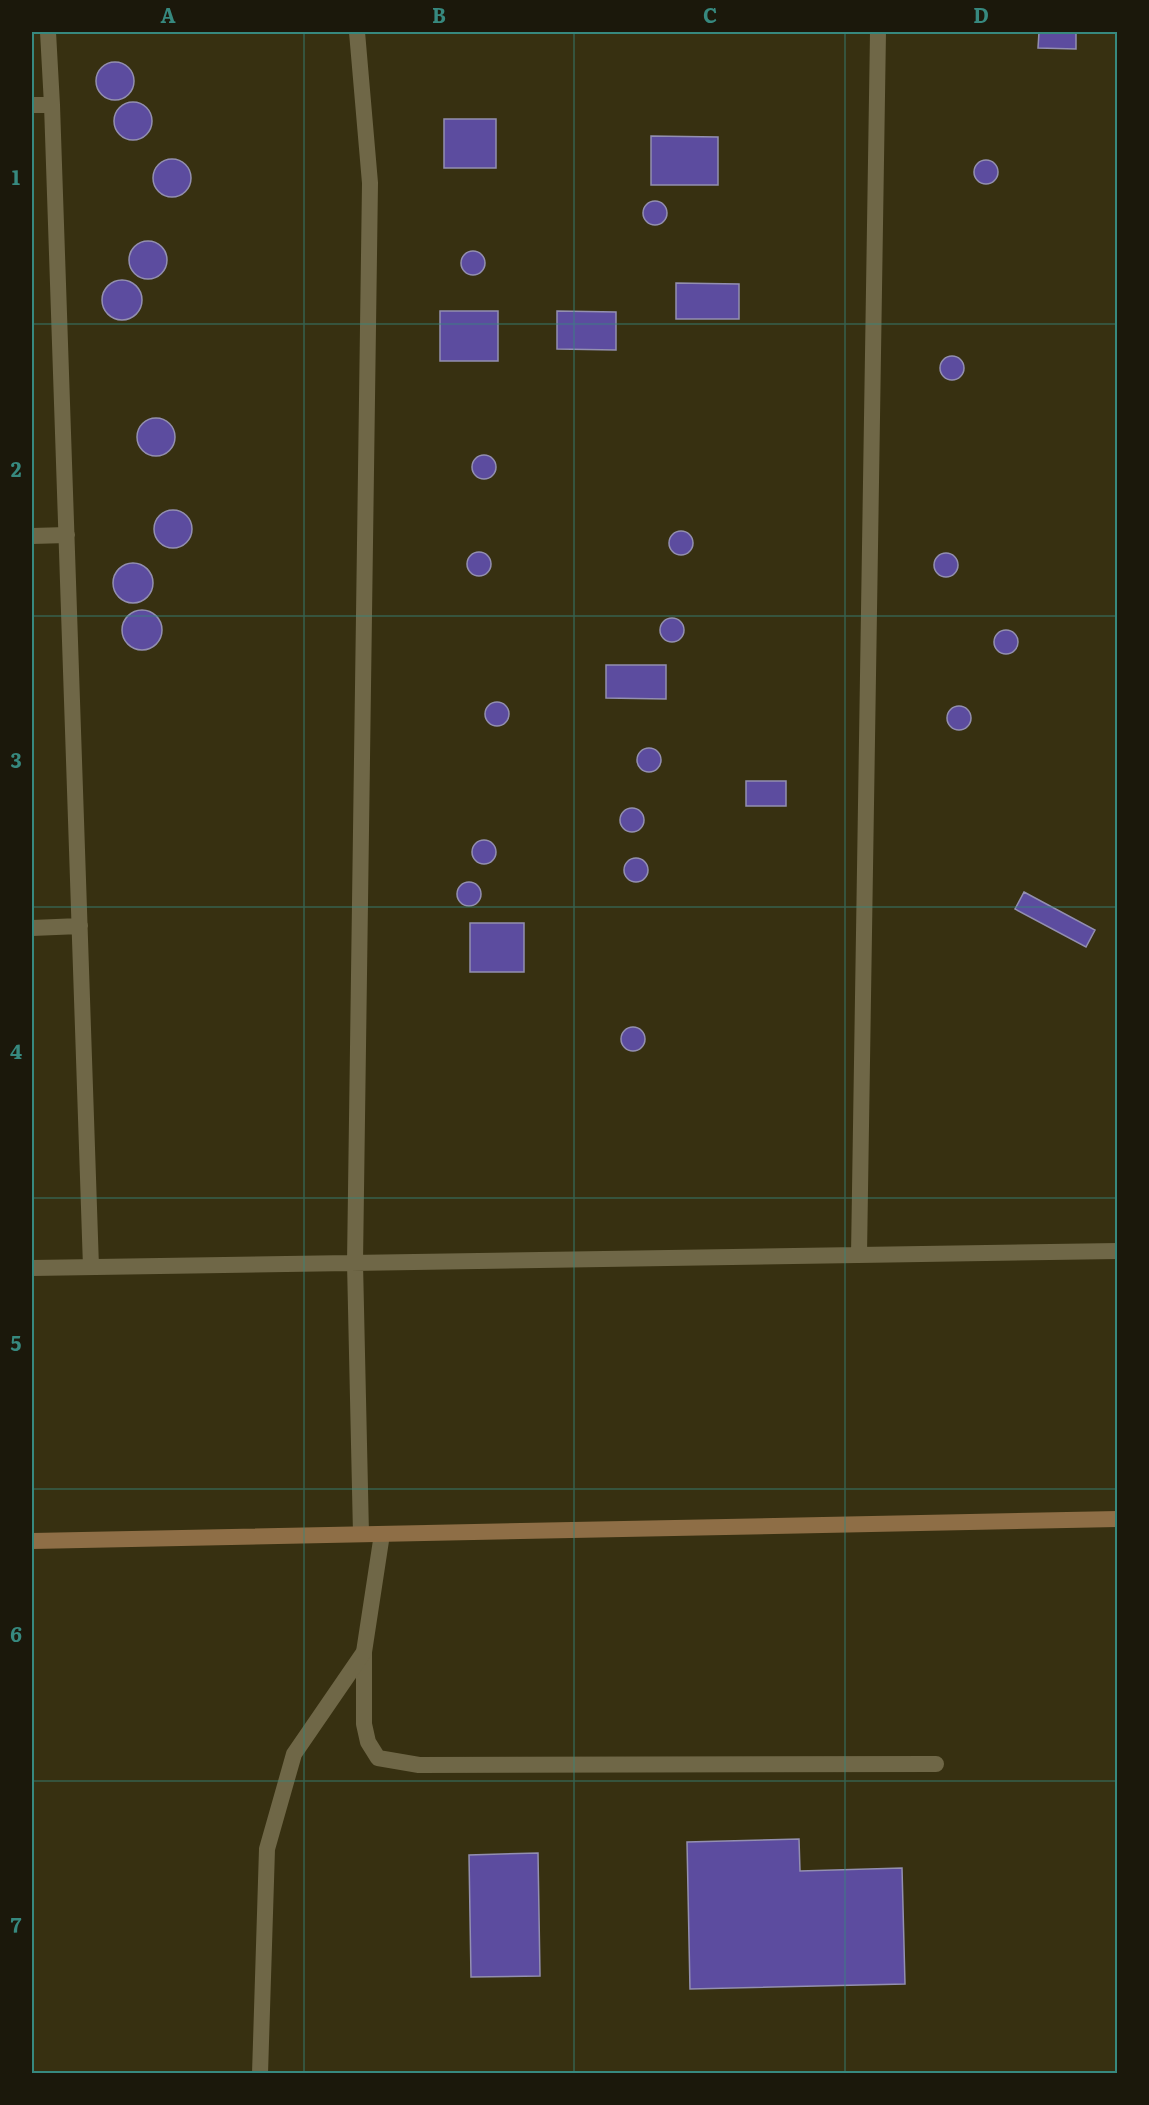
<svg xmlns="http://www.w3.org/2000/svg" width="1149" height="2105" viewBox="0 0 1149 2105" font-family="Literata,serif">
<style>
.building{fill:#5c4c9f;stroke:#938fb0;stroke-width:1.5}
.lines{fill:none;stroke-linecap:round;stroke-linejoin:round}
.service{stroke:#6f6747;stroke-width:16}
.minor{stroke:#6f6747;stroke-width:16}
.secondary{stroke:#8e6e46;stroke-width:16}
.grid{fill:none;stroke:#37897f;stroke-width:1.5;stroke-opacity:0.55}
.neatline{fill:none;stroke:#37897f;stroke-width:2}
.grid-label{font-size:20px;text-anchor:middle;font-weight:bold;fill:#37897f}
</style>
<rect width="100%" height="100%" fill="#373011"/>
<!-- building -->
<path class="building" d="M1039,32H1076V49L1038,48Z
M96 81a19 19 0 1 1 38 0a19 19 0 1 1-38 0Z
M114 121a19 19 0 1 1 38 0a19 19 0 1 1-38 0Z
M444,119H496V168H444Z
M651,136L718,137V185H651Z
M153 178a19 19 0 1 1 38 0a19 19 0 1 1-38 0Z
M974 172a12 12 0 1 1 24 0a12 12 0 1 1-24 0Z
M643 213a12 12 0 1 1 24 0a12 12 0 1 1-24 0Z
M129 260a19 19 0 1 1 38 0a19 19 0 1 1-38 0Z
M461 263a12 12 0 1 1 24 0a12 12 0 1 1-24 0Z
M102 300a20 20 0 1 1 40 0a20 20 0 1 1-40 0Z
M676,283L739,284V319H676Z
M440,311H498V361H440Z
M557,311L616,312V350L557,349Z
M940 368a12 12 0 1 1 24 0a12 12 0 1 1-24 0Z
M137 437a19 19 0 1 1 38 0a19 19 0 1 1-38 0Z
M472 467a12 12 0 1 1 24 0a12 12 0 1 1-24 0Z
M154 529a19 19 0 1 1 38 0a19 19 0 1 1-38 0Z
M669 543a12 12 0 1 1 24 0a12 12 0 1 1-24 0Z
M467 564a12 12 0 1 1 24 0a12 12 0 1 1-24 0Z
M934 565a12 12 0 1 1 24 0a12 12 0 1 1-24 0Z
M113 583a20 20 0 1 1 40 0a20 20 0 1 1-40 0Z
M122 630a20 20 0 1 1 40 0a20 20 0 1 1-40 0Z
M660 630a12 12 0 1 1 24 0a12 12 0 1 1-24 0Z
M994 642a12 12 0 1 1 24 0a12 12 0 1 1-24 0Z
M606,665H666V699L606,698Z
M485 714a12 12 0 1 1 24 0a12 12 0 1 1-24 0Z
M947 718a12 12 0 1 1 24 0a12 12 0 1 1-24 0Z
M637 760a12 12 0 1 1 24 0a12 12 0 1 1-24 0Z
M746,781H786V806H746Z
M620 820a12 12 0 1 1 24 0a12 12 0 1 1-24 0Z
M472 852a12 12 0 1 1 24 0a12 12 0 1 1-24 0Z
M624 870a12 12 0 1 1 24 0a12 12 0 1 1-24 0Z
M457 894a12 12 0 1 1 24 0a12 12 0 1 1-24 0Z
M1024,892L1095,930L1086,947L1015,909Z
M470,923H524V972H470Z
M621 1039a12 12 0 1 1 24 0a12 12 0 1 1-24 0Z
M799,1839L800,1871L902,1868L905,1984L690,1989L687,1842Z
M538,1853L540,1976L471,1977L469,1855Z"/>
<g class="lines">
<!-- service -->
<path class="service" d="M364,1652V1724L368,1742L378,1758L419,1765L936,1764"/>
<!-- minor -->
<path class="minor" d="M48,32L52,105L91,1267
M357,32L370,183L355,1263L361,1534
M32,105H52
M32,536L67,535
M32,928L80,926
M859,1255L878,32
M32,1268L1118,1251
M260,2074L267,1849L294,1754L364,1652L382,1534"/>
<!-- secondary -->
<path class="secondary" d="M32,1541L1118,1519"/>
</g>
<!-- grid -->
<path class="grid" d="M304,32V2074M574,32V2074M845,32V2074M32,324H1118M32,616H1118M32,907H1118M32,1198H1118M32,1489H1118M32,1781H1118"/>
<!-- border -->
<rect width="1149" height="2105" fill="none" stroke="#1b180b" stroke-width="66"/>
<rect x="33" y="33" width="1083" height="2039" class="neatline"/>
<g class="grid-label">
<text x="168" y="23">A</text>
<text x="439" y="23">B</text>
<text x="710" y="23">C</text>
<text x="981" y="23">D</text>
<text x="16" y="185">1</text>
<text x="16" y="477">2</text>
<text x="16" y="768">3</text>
<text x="16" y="1059">4</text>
<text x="16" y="1351">5</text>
<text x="16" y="1642">6</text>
<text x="16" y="1933">7</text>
</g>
</svg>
